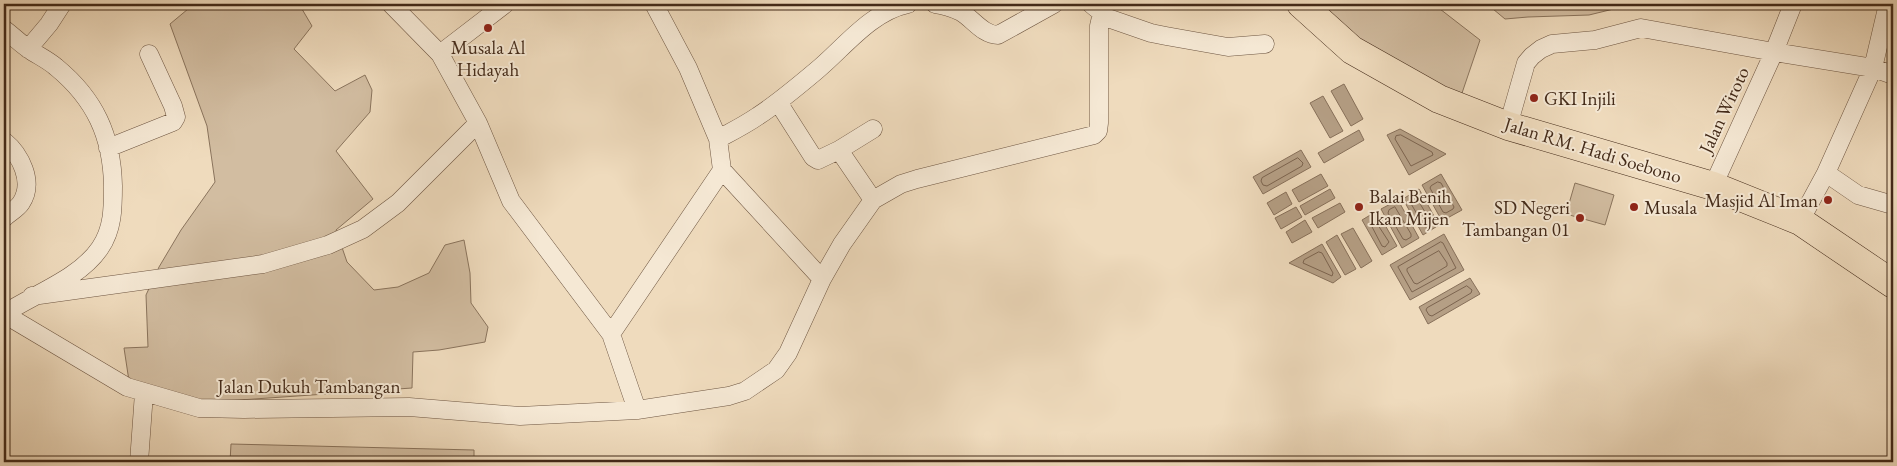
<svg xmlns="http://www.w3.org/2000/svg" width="1897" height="466" viewBox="0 0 1897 466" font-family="'EB Garamond',serif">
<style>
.green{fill:#d2bda1;stroke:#8a745d}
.water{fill:#b59f85;stroke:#87705a}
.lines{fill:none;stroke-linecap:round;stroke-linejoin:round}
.shore{stroke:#7c644f;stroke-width:1}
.street-casing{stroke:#6e5642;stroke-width:19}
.primary-casing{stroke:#432a19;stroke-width:29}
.street{stroke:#f5e8d4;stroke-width:18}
.primary{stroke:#efdbbd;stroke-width:28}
.poi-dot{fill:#8f2418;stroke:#f5e8d4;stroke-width:2}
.labels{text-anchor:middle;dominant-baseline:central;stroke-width:4;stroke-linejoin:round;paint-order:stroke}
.poi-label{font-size:19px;fill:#432a19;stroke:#f5e8d4;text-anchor:start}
.street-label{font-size:19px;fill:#432a19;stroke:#f5e8d4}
</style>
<rect width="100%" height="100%" fill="#efdbbd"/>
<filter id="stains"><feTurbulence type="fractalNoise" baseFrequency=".004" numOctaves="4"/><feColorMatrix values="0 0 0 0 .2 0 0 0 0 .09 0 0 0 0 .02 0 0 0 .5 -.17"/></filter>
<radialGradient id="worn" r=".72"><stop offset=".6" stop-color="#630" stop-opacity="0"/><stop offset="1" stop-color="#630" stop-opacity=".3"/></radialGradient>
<!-- green -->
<path class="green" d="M194,4H299L312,26L294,49L335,91L365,75L372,90L370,112L336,151L373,199L336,230L347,262L374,290L398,287L429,273L445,245L464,240L470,273L471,303L488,327L485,342L439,350L413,352L412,388L197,403L129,381L124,348L148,347L146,295L159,267L181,230L215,182L207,126L170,24Z
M1306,4H1442L1440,9L1480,40L1460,99L1392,71Z
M1487,4H1634L1589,15L1528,17L1505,19Z
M1575,183L1614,195L1605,225L1566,214Z
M231,444L474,450V462H230Z"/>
<!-- water -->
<path class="water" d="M1344,84L1363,119L1351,126L1331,91Z
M1323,96L1343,131L1330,138L1310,103Z
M1400,129L1446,154L1409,175L1387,135Z
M1359,130L1364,140L1324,163L1318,153Z
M1301,150L1311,167L1263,194L1253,177Z
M1321,174L1328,186L1299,202L1292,190Z
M1441,174L1462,210L1442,221L1422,185Z
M1330,189L1335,198L1305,215L1300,206Z
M1419,189L1439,225L1423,235L1403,199Z
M1286,192L1292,204L1274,215L1267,203Z
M1398,200L1419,238L1402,248L1381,209Z
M1340,203L1345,212L1318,228L1312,218Z
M1296,207L1302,217L1281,229L1275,218Z
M1377,211L1397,246L1382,255L1362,220Z
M1305,220L1312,232L1292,243L1286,232Z
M1353,228L1372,261L1361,268L1341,234Z
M1444,234L1464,270L1410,300L1390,265Z
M1337,235L1356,269L1345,275L1326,242Z
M1322,244L1341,277L1333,283L1289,263Z
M1470,278L1480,294L1428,324L1419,307Z"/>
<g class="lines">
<!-- shore -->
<path class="shore" d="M1401,135L1432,152L1433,155L1411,166L1395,139L1396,136Z
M1298,158L1303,163L1302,166L1267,186L1263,185L1261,181L1262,178Z
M1438,182L1441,183L1454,207L1453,209L1446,213L1443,212L1430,188L1431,186Z
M1416,197L1431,222V224L1426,227L1424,226L1410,202L1411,200Z
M1395,207L1411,234V237L1406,240L1403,239L1388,213L1389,210Z
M1374,219L1389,242L1385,247L1382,246L1370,223V221Z
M1441,242L1443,243L1456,268L1412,292L1398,267Z
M1439,251L1447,263V266L1417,284L1414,283L1407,271V269Z
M1319,252L1322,253L1333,273L1332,276L1303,263L1304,260Z
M1467,286L1472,290L1471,293L1432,316L1429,315L1426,310L1427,308Z"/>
<!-- street casing -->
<g class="street-casing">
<path id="street" d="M391,4L440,54L478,123L511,201L611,334L637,410
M935,4C944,5 953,8 961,12C973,19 983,35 998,35L1054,4
M1102,16L1151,33L1166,36L1228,47L1265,44
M4,29C13,36 21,44 30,50C39,56 48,60 56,67C95,99 112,136 113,186C113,208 113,229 100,248C79,279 34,294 4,314
M28,49L49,24L62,4
M440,54L505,4
M778,102L813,157L818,160L839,150L873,200
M1508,126L1526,63L1532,56L1541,49L1552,44L1595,40L1641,28L1774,52L1873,68L1893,75
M718,139C731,132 745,125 758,116C778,103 797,87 816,71C844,48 870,12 908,4
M4,141C20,154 35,182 21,203C17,209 9,213 4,218
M108,148L173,122L176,117L173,106L149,54
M839,150L873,129
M722,170L822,279
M1826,173L1858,195L1893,205
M1713,186L1774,52L1793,4
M1800,221L1826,173L1873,68L1888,4
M32,296L263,264L328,245L363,229L398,203L478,123
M4,314L127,387L199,408L244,409L409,407L520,416L637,410L729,396L745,391L776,370L788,353L822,279L842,244L873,200L901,184L917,179L1094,135L1098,131L1099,123V26L1102,13L1091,4
M611,334L722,170L718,139L688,68L654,4
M139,462L144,393"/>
</g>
<!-- primary casing -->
<g class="primary-casing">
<path id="primary" d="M1301,4L1352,50L1439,99L1508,126L1713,186L1800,221L1893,284"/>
</g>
<!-- street -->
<use href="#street" class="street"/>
<!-- primary -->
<use href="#primary" class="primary"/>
</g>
<!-- markers -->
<g class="poi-dot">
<circle cx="488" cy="28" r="5"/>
<circle cx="1534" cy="98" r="5"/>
<circle cx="1828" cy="200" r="5"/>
<circle cx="1359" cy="207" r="5"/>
<circle cx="1634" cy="207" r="5"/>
<circle cx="1580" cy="218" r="5"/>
</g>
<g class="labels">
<!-- poi labels -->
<g class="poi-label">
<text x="488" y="47" text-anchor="middle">Musala Al<tspan x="488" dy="22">Hidayah</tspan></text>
<text x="1544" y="98">GKI Injili</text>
<text x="1369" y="196">Balai Benih<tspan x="1369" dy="22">Ikan Mijen</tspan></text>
<text x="1818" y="200" text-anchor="end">Masjid Al Iman</text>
<text x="1570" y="207" text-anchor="end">SD Negeri<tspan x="1570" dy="22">Tambangan 01</tspan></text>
<text x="1644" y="207">Musala</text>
</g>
<!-- street labels -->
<g class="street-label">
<text transform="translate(1724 110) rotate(-65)">Jalan Wiroto</text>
<text transform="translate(1593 150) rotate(17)">Jalan RM. Hadi Soebono</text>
<text x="309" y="386">Jalan Dukuh Tambangan</text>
</g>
</g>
<!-- margin -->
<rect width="1897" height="466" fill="none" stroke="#efdbbd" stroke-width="20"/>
<rect x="5" y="5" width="1887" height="456" fill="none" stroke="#432a19" stroke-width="2.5"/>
<rect x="10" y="10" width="1877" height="446" fill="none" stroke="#432a19"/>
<rect width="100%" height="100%" filter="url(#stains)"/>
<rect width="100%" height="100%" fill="url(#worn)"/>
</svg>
